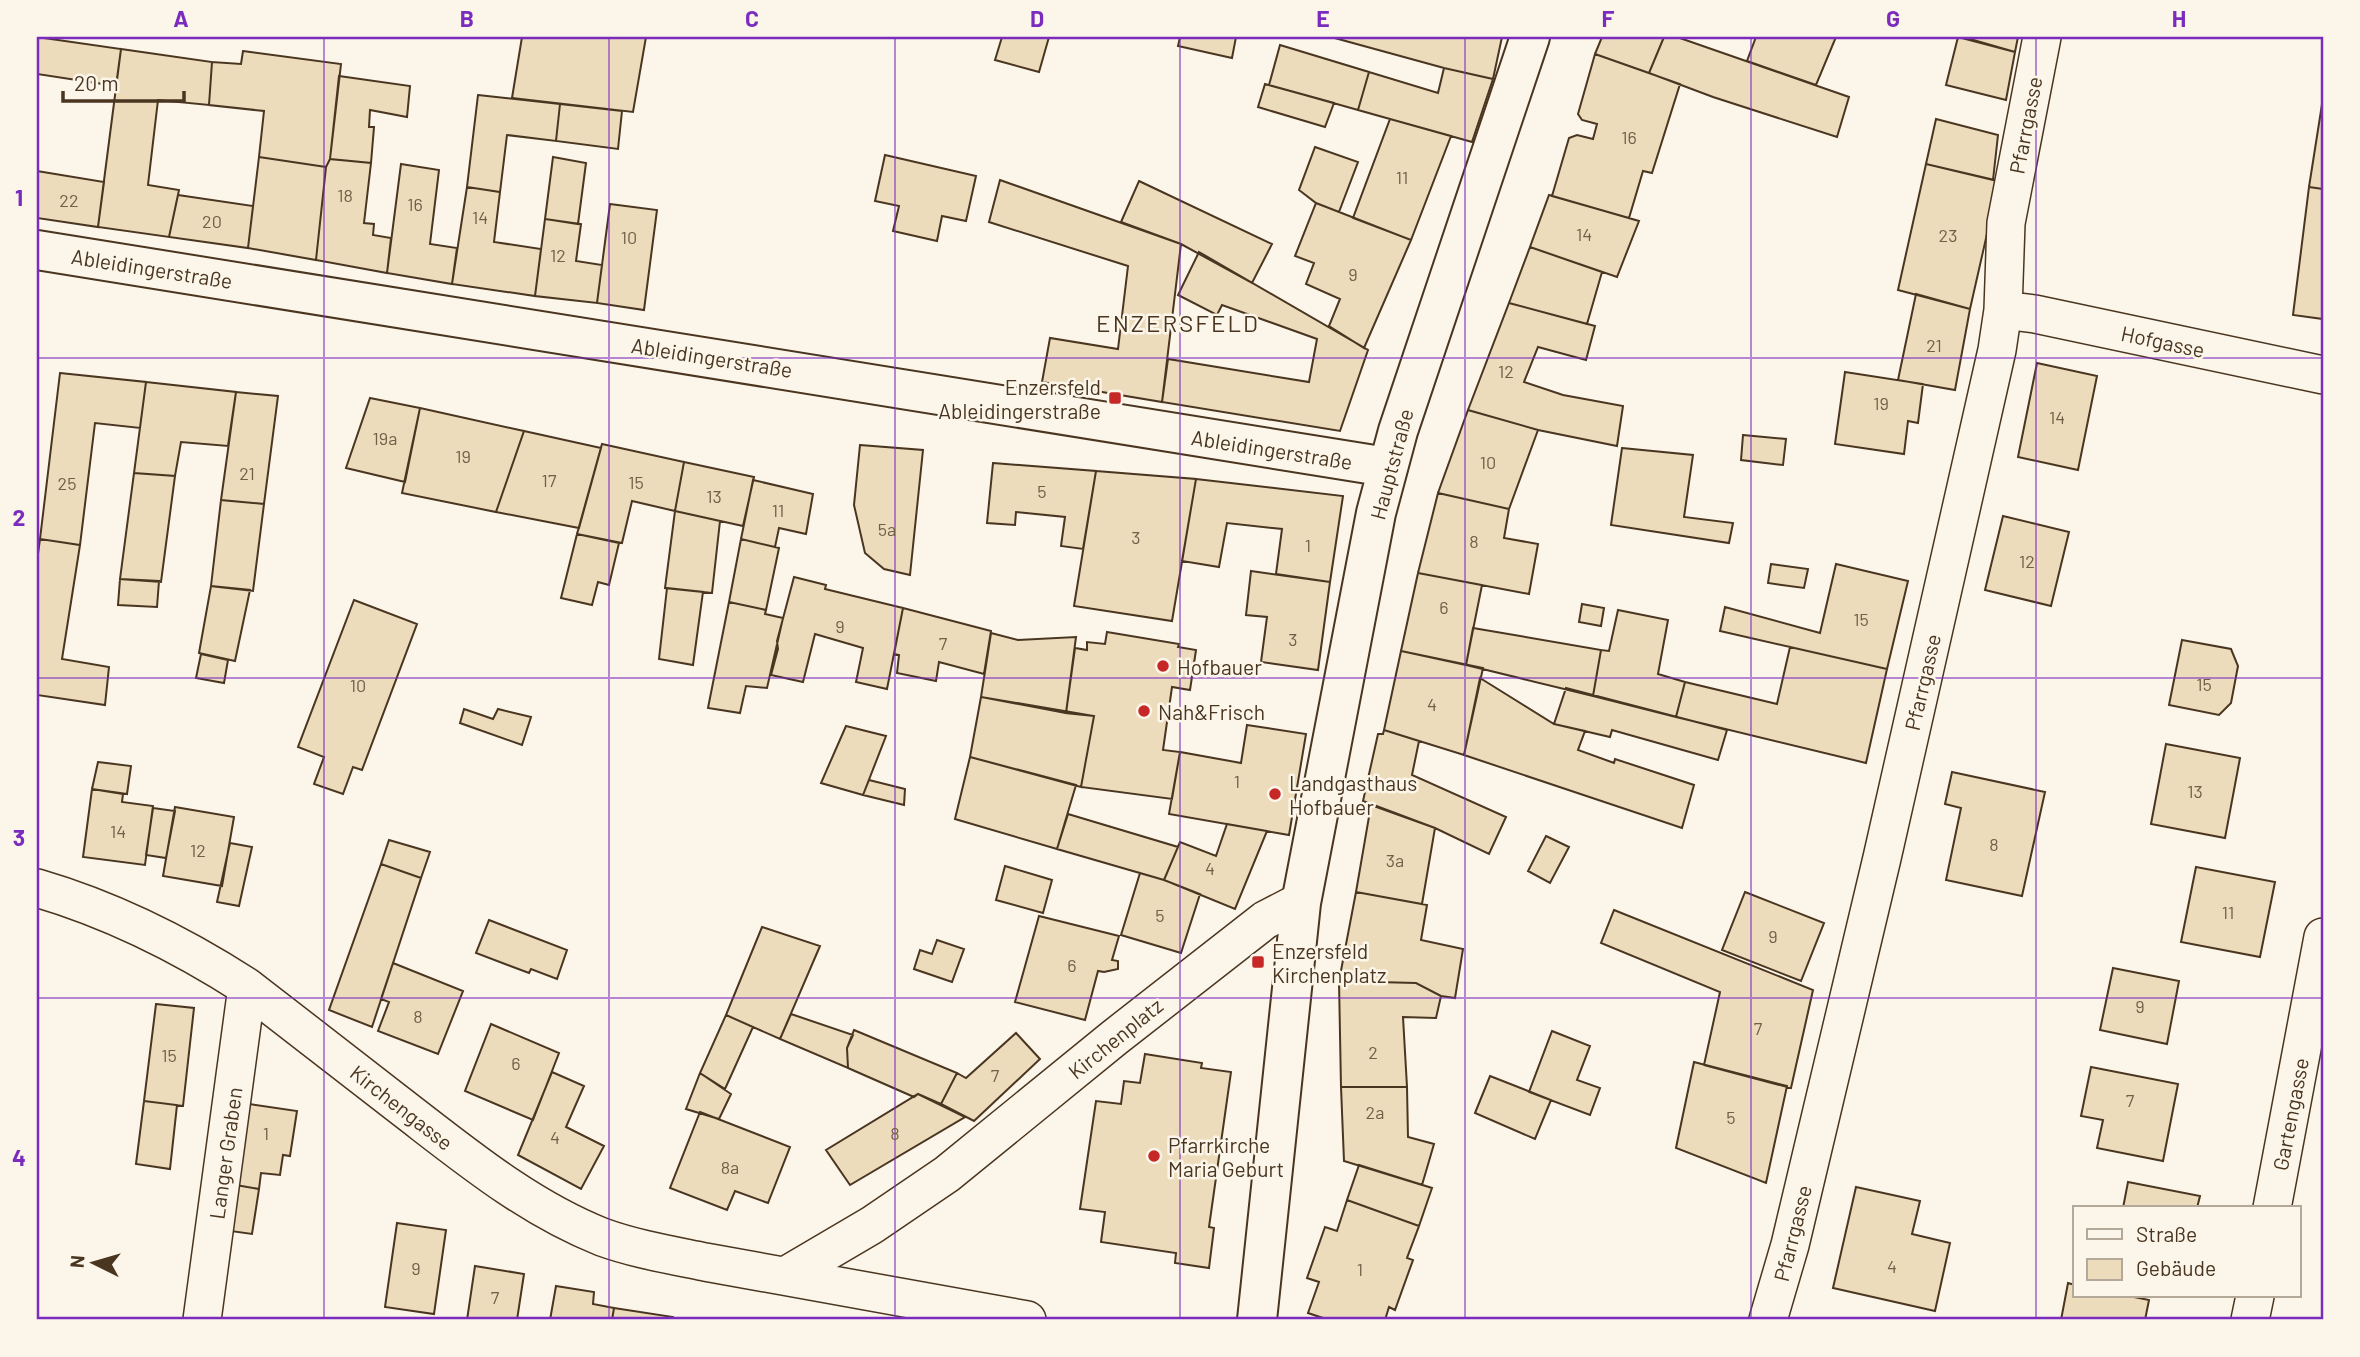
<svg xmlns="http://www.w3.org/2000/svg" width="2360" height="1357" viewBox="0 0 2360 1357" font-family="Barlow,sans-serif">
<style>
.building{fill:#ecdcbc;stroke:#4a3520;stroke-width:2}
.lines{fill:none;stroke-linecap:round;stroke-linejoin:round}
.street-casing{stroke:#4a3520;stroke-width:40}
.secondary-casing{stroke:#4a3520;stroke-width:42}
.street{stroke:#fbf6e9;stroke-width:37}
.secondary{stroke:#fbf6e9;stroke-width:38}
.grid{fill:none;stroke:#7b2cbf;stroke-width:2;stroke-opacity:0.55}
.poi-dot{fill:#c62828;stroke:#fbf6e9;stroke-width:2.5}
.labels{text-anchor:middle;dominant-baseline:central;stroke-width:5;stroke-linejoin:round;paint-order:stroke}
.number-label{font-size:18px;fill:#725f47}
.street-label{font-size:21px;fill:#4a3520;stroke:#fbf6e9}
.poi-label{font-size:21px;fill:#4a3520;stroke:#fbf6e9;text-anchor:start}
.quarter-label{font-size:24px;letter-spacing:2px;fill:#4a3520;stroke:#fbf6e9}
.neatline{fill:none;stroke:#7b2cbf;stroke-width:2.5}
.grid-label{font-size:23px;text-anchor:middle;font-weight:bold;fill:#7b2cbf}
</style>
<rect width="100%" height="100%" fill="#fbf6e9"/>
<!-- building -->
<path class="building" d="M37,37L121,49L116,86L37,74Z
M522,37H646L633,112L512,98Z
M1002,37H1049L1039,72L995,60Z
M1180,37H1236L1232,58L1178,46Z
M1331,37H1502L1493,79L1444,68Z
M1602,37H1664L1649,73L1595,54Z
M1664,37H1677L1849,97L1837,137L1713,97L1649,73Z
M1756,37H1836L1816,85L1747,61Z
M1958,37L2015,52L2006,100L1946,85Z
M1963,37H2018L2015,52Z
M1280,45L1369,72L1358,110L1269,85Z
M121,49L212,62L209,105L158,100L148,185L179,190L169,237L98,227Z
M243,51L341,64L330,159L326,167L259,157L264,111L209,105L212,62L241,64Z
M1595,54L1680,84L1652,173L1643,171L1629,218L1552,196L1569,138L1577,135L1593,139L1597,124L1582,120L1578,114Z
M1444,68L1493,79L1472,142L1358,110L1369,72L1438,93Z
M339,76L410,86L407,117L370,110L369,127H374L371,163L330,159Z
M1265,84L1334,103L1325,127L1258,107Z
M478,95L560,104L556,141L507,135L500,192L467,187Z
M2323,98V189L2309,187Z
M560,104L622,111L618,149L556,141Z
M1390,119L1451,136L1411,240L1353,218Z
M1936,119L1998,135L1993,180L1926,164Z
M1315,147L1358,162L1339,212L1316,203L1299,190Z
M885,155L976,176L966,221L942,216L937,241L893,231L899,206L875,201Z
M259,157L326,167L316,260L248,248Z
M553,157L586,163L578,224L545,219Z
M330,159L371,163L364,223L374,224L373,235L391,238L387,273L316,260L326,167Z
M401,164L439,170L430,244L457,248L452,284L387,273Z
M1926,164L1999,181L1970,309L1898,290Z
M37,171L104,182L98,227L37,218Z
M1000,180L1181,244L1162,402L1042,382L1050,338L1118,349L1128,266L989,222Z
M1139,181L1272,244L1252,283L1181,244L1121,222Z
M467,187L500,192L494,242L541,249L535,296L452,284Z
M2309,187L2323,189V319L2293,315Z
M178,195L253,206L248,248L169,237Z
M1549,195L1639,221L1617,277L1530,247Z
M1316,203L1411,240L1364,348L1329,326L1340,299L1306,284L1314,263L1295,256Z
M610,204L657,210L644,310L597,303Z
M545,219L581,224L576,261L602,265L597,303L535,296Z
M1530,247L1602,272L1587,324L1509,303Z
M1199,252L1368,350L1340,431L1162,402L1168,359L1309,382L1317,339L1222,305L1217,315L1178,295Z
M1916,294L1970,309L1955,390L1898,380Z
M1509,303L1595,326L1586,360L1538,347L1524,382L1563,395L1623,406L1617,446L1538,430L1468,410Z
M2037,363L2097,376L2078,470L2018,457Z
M1845,372L1923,384L1918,423L1908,421L1904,454L1835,444Z
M60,373L146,382L140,428L95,423L80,545L40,539Z
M146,382L236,392L228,446L181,442L175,476L134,473Z
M236,392L278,396L264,504L221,500Z
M370,398L420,408L405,482L346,468Z
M420,408L524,431L496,512L402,493Z
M1468,410L1538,430L1509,509L1438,493Z
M524,431L601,448L579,528L496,512Z
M1743,435L1786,439L1783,465L1741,460Z
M602,444L684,462L675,511L632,501L622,543L577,534Z
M860,445L923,450L910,575L884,569L865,553L854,505Z
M1622,448L1693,455L1684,517L1733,523L1729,543L1611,525Z
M684,462L754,477L743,526L675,511Z
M993,463L1096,471L1083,549L1061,546L1065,517L1016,512L1015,525L987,523Z
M1096,471L1196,479L1172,621L1074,606Z
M134,473L175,476L161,582L120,579Z
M1196,479L1343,496L1330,582L1276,574L1282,529L1227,523L1219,567L1182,561Z
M753,480L813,494L806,534L779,528L775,547L741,539Z
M1438,493L1509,509L1504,538L1538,544L1529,594L1418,573Z
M221,500L264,504L253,591L211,586Z
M675,511L720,521L712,593L665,588Z
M2003,516L2069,532L2051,606L1985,590Z
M577,534L619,543L609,585L598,582L592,605L561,598Z
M40,539L80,545L62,659L109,667L105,705L37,695V561Z
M741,539L779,548L766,610L729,602Z
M1771,564L1808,569L1804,588L1768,583Z
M1836,564L1908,581L1887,669L1720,631L1725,607L1820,633Z
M1251,571L1330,582L1318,670L1261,662L1267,617L1246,615Z
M1418,573L1482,585L1466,665L1401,651Z
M794,577L826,585L825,589L903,608L887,689L856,682L863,648L815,634L803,682L771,675L778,649L777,641Z
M120,579L159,581L157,607L118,605Z
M211,586L250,590L235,661L199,653Z
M667,588L703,592L693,665L659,659Z
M354,600L417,624L362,770L353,767L343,794L314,784L324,757L298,747Z
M729,602L766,610L765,614L783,618L767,688L746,686L740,713L708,708Z
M1582,604L1604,608L1601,626L1579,622Z
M903,608L991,631L984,674L939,662L936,681L897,673L899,655L894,654Z
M1618,610L1668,620L1658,674L1685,682L1676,717L1593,696L1601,650L1609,651Z
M1473,628L1601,650L1593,696L1466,665Z
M1107,632L1179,644L1178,647L1196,650L1190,690L1172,687L1163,750L1180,752L1172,799L1081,787L1094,716L1066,713L1075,648L1087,650V642L1105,644Z
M991,633L1018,640L1076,637L1066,713L981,697Z
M2182,640L2231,649L2238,666L2231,703L2219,715L2169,705Z
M1790,647L1887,669L1866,763L1676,717L1685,682L1777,704Z
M1401,651L1483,668L1464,755L1384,730Z
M201,654L228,660L224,683L196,678Z
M1480,678L1554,724L1585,731L1578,750L1614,763L1615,759L1694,785L1682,828L1464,755Z
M1566,688L1727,730L1718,760L1612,730L1610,737L1554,724Z
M981,697L1094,716L1081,787L970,757Z
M464,709L493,719L498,709L531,717L522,745L460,723Z
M1247,725L1306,734L1289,835L1169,814L1180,752L1241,763Z
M846,726L886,736L863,795L821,783Z
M1384,730L1419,741L1412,775L1506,817L1489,854L1435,828L1363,801L1378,734H1383Z
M2166,744L2240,758L2225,838L2151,824Z
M970,757L1076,785L1057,849L955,819Z
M98,762L131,766L127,794L92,789Z
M1952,772L2045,792L2022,896L1946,880L1961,808L1945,804Z
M869,780L905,789L904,805L863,795Z
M92,789L123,794L122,802L153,806L145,865L83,857Z
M1371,805L1435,828L1422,904L1356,892Z
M175,807L234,817L222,886L163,876Z
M153,808L175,811L166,858L146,855Z
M1068,814L1178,847L1164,880L1057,849Z
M1227,824L1267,831L1235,909L1164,880L1180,842L1216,856Z
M1546,836L1569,847L1550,883L1528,871Z
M389,840L430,852L421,878L381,864Z
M230,843L252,847L239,906L217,902Z
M381,864L421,878L372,1027L329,1010Z
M1005,866L1052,880L1043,913L996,900Z
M2196,867L2275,882L2260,957L2181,942Z
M1140,873L1164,880L1200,894L1181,953L1121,935Z
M1356,892L1427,905L1421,940L1463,949L1455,998L1441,996L1416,983L1339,981Z
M1745,892L1824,923L1801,981L1722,950Z
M1614,910L1813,990L1791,1088L1704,1065L1720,992L1601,943Z
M1039,916L1119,936L1112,960L1118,961V969L1104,972L1098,971L1085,1020L1015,1002Z
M489,920L567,950L557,979L531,969L529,973L476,953Z
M762,927L820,946L780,1039L726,1015Z
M937,940L964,949L952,982L914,969L920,950L932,954Z
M393,963L463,991L438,1054L378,1031L389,1002L381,999Z
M2113,968L2179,981L2167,1044L2100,1030Z
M1339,981L1416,983L1441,996L1436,1018L1403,1017L1407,1087H1341Z
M156,1004L194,1008L183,1106L144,1101Z
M791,1014L853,1035L847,1048L848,1068L780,1039Z
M726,1015L753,1027L725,1089L700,1073Z
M491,1024L559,1053L533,1120L465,1091Z
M854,1030L957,1073L941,1104L918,1094L914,1097L848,1068L847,1048Z
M1552,1031L1590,1046L1577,1080L1600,1088L1590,1115L1529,1092Z
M1016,1033L1040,1059L974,1121L941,1104L957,1073L966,1078Z
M1145,1054L1202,1063L1201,1068L1231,1072L1209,1227L1214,1228L1209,1268L1175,1263L1176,1253L1101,1242L1105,1212L1080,1209L1096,1101L1121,1104L1124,1081L1140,1083Z
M1694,1062L1787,1086L1766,1183L1676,1148Z
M2091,1067L2178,1084L2163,1161L2097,1148L2103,1120L2081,1116Z
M552,1072L584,1086L566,1127L604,1146L581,1189L518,1155Z
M700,1073L731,1094L719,1119L686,1109Z
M1490,1076L1551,1100L1535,1139L1475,1113Z
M1341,1087H1407L1408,1137L1434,1144L1422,1185L1344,1161Z
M918,1094L965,1117L850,1185L826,1150Z
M144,1101L177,1105L170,1169L136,1164Z
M242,1103L297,1111L290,1156L283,1155L280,1175L261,1173L259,1189L230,1184Z
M700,1112L790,1147L768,1203L735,1191L727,1210L670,1188Z
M1359,1165L1432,1188L1419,1226L1347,1200Z
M2128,1182L2200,1196L2197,1208H2123Z
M230,1184L259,1189L252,1234L223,1230Z
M1856,1187L1920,1201L1912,1234L1950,1243L1935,1311L1833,1288Z
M1347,1200L1419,1226L1407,1258L1413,1260L1395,1310L1389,1307L1385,1320H1329L1308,1313L1319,1282L1307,1278L1325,1227L1337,1231Z
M397,1223L446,1230L434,1314L385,1307Z
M475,1266L524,1274L517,1320H467Z
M2068,1283L2075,1285V1296H2129L2149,1300L2145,1320H2061Z
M556,1286L594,1292L593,1304L614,1308L612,1320H550Z
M614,1308L673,1317V1320H612Z"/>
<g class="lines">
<!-- street casing -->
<g class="street-casing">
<path id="street" d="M2003,310L2035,314L2323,375
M37,888C112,910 182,945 247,987C300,1028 353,1069 407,1111C468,1158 529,1208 602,1237C635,1249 671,1255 705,1262L1027,1320
M2272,1208L2323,937
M787,1275L872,1225L947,1174L1114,1038L1265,920L1292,906L1301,903
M202,1320L247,987
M1768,1320L1790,1245L1882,858L1997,350L2003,310L2006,223L2042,37
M2250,1320L2255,1296"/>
</g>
<!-- secondary casing -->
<g class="secondary-casing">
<path id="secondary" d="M37,250L1387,467
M1257,1320L1301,903L1376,513L1398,431L1530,37"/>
</g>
<!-- street -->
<use href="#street" class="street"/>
<!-- secondary -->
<use href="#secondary" class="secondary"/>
</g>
<!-- grid -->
<path class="grid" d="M324,37V1320M609,37V1320M895,37V1320M1180,37V1320M1465,37V1320M1751,37V1320M2036,37V1320M37,358H2323M37,678H2323M37,998H2323"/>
<!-- markers -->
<g class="poi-dot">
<rect x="1108" y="391" width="14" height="14" rx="3.5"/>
<circle cx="1163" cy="666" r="7"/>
<circle cx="1144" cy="711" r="7"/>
<circle cx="1275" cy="794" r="7"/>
<rect x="1251" y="955" width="14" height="14" rx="3.5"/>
<circle cx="1154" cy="1156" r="7"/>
</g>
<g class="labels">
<!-- number labels -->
<g class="number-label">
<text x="1629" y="137">16</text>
<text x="1402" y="177">11</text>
<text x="345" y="195">18</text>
<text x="69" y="200">22</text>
<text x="415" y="204">16</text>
<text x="480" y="217">14</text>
<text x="212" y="221">20</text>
<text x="1584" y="234">14</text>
<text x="1948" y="235">23</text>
<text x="629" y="237">10</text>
<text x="558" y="255">12</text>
<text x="1353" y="274">9</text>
<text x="1934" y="345">21</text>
<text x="1506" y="371">12</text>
<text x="1881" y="403">19</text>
<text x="2057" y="417">14</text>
<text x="385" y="438">19a</text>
<text x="463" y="456">19</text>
<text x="1488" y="462">10</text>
<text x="247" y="473">21</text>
<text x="549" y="480">17</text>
<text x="636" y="482">15</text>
<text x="67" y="483">25</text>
<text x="1042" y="491">5</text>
<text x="714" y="496">13</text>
<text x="778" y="510">11</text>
<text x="887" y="529">5a</text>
<text x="1136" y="537">3</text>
<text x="1474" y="541">8</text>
<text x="1308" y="545">1</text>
<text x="2027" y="561">12</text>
<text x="1444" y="607">6</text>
<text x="1861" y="619">15</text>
<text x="840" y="626">9</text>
<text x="1293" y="639">3</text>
<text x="943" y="643">7</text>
<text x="2204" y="684">15</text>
<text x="358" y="685">10</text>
<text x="1432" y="704">4</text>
<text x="1237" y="781">1</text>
<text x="2195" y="791">13</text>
<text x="118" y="831">14</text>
<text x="1994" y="844">8</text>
<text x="198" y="850">12</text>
<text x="1395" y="860">3a</text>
<text x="1210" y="868">4</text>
<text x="2228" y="912">11</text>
<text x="1160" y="915">5</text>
<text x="1773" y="936">9</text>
<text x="1072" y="965">6</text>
<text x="2140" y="1006">9</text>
<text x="418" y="1016">8</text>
<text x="1758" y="1028">7</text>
<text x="1373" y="1052">2</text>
<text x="169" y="1055">15</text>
<text x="516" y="1063">6</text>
<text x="995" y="1075">7</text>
<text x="2130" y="1100">7</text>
<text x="1375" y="1112">2a</text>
<text x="1731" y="1117">5</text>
<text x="266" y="1133">1</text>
<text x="895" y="1133">8</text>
<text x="555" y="1137">4</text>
<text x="730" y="1167">8a</text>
<text x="1892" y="1266">4</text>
<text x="416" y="1268">9</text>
<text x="1360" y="1269">1</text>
<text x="495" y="1297">7</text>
</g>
<!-- street labels -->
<g class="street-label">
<text transform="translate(2025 125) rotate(-79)">Pfarrgasse</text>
<text transform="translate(152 268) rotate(9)">Ableidingerstraße</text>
<text transform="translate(2163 341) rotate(12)">Hofgasse</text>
<text transform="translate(712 357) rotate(9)">Ableidingerstraße</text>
<text transform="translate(1272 449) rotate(9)">Ableidingerstraße</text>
<text transform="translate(1391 464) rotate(-75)">Hauptstraße</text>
<text transform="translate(1922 682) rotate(-77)">Pfarrgasse</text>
<text transform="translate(1115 1038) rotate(-39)">Kirchenplatz</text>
<text transform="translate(402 1107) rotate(38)">Kirchengasse</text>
<text transform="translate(2290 1114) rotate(-79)">Gartengasse</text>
<text transform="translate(225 1153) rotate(-82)">Langer Graben</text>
<text transform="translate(1792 1233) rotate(-76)">Pfarrgasse</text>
</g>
<!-- poi labels -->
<g class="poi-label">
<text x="1101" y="386" text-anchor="end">Enzersfeld<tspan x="1101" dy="24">Ableidingerstraße</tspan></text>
<text x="1177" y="666">Hofbauer</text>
<text x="1158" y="711">Nah&amp;Frisch</text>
<text x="1289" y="782">Landgasthaus<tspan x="1289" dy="24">Hofbauer</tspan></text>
<text x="1272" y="950">Enzersfeld<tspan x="1272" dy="24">Kirchenplatz</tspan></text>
<text x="1168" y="1144">Pfarrkirche<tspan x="1168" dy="24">Maria Geburt</tspan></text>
</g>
<!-- quarter labels -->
<g class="quarter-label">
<text x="1178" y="322">ENZERSFELD</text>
</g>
</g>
<!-- border -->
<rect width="2360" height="1357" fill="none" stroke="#fbf6e9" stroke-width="77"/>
<!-- legend -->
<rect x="2073" y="1206" width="228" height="91" fill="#fbf6e9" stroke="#b4a999" stroke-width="2"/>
<rect x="2087" y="1229" width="35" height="10" fill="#fbf6e9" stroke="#b4a999" stroke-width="2"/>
<text x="2136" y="1242" font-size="21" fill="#4a3520">Straße</text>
<rect x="2087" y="1259" width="35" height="21" fill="#ecdcbc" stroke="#b4a999" stroke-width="2"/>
<text x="2136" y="1276" font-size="21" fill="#4a3520">Gebäude</text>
<!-- north arrow -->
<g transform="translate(94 1263) rotate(275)" stroke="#fbf6e9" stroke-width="5" paint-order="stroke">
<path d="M0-5L12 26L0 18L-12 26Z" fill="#4a3520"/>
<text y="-10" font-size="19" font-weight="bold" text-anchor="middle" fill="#4a3520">N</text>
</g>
<!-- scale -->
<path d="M63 91v10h121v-10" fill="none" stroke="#4a3520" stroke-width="3.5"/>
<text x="74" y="91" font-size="21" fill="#4a3520" stroke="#fbf6e9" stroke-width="5" paint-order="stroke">20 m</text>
<rect x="38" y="38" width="2284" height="1280" class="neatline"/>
<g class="grid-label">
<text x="181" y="27">A</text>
<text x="467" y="27">B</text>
<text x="752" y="27">C</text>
<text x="1037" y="27">D</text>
<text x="1323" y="27">E</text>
<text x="1608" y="27">F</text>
<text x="1893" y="27">G</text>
<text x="2179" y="27">H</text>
<text x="19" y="206">1</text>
<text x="19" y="526">2</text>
<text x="19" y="846">3</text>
<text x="19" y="1166">4</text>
</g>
</svg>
